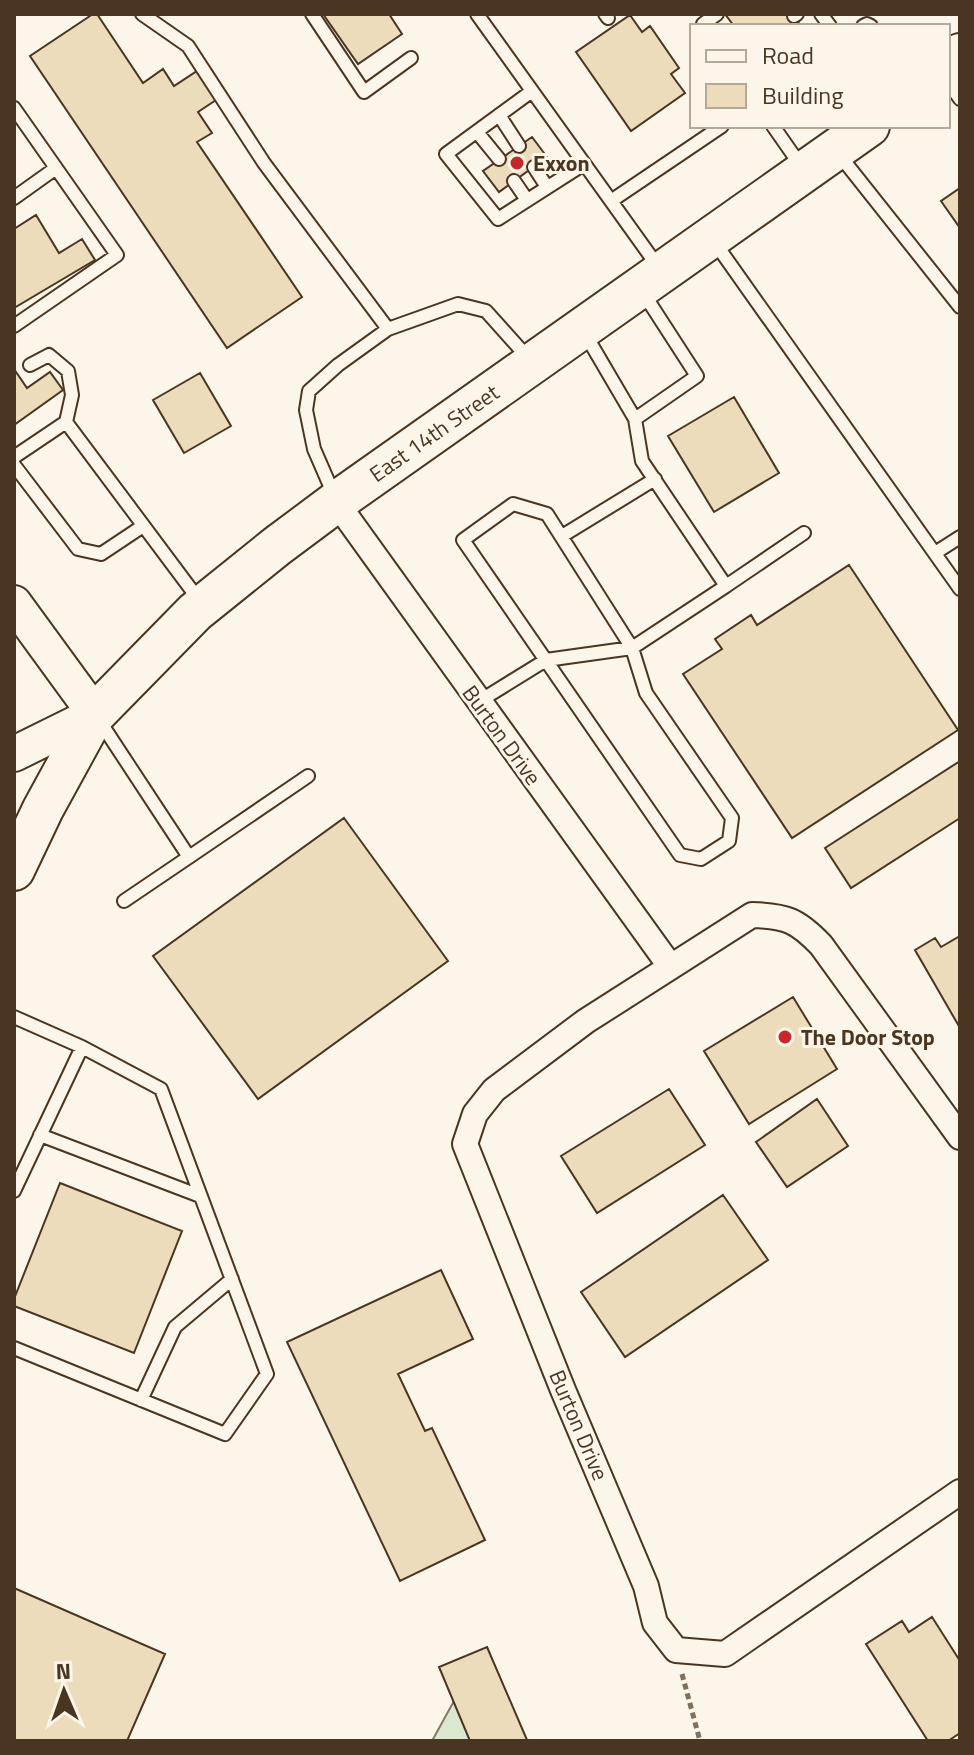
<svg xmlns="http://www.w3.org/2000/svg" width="974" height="1755" viewBox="0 0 974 1755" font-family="'Titillium Web',sans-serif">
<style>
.green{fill:#dce7d0;stroke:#887966;stroke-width:2}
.building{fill:#ecdcbc;stroke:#4a3520;stroke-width:2}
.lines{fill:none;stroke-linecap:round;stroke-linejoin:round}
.lane-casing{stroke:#4a3520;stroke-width:16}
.street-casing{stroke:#4a3520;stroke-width:28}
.secondary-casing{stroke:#4a3520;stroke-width:38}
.primary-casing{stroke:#4a3520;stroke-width:44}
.path{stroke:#7f6f5c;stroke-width:5;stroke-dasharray:6 4;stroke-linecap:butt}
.lane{stroke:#fbf6e9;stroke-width:12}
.street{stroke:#fbf6e9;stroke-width:24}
.secondary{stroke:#fbf6e9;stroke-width:34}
.primary{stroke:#fbf6e9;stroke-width:40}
.poi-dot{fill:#c62828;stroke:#fbf6e9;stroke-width:3}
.labels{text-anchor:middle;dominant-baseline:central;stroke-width:6;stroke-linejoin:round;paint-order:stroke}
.poi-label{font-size:22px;font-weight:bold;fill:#4a3520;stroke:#fbf6e9;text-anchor:start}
.street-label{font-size:22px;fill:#4a3520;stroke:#fbf6e9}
</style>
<rect width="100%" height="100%" fill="#fbf6e9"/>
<!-- green -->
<path class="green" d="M455,1699L472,1741H432Z"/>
<!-- building -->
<path class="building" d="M93,14H97L143,83L163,69L174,86L197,71L216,100L198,112L212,133L197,142L302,297L227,348L30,56Z
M323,14H389L402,34L358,64Z
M725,14H792L801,26H734Z
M630,15L642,32L650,26L679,68L671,74L685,93L631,131L576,52Z
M532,137L547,157L499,192L483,171Z
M960,188V228L941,201Z
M36,215L59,253L82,239L95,260L14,308V229Z
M14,369L27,388L50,372L63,390L14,425Z
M200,373L231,426L184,453L153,400Z
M734,397L779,473L714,512L668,436Z
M849,565L958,730L792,838L683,674L722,649L715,639L751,615L757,625Z
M960,761V818L851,888L825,848Z
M344,818L448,961L258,1099L153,956Z
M960,936V1028L915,950L935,938L941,947Z
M793,997L837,1069L749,1124L704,1051Z
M669,1089L705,1145L597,1213L561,1156Z
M817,1099L848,1146L787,1187L756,1142Z
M60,1183L182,1231L134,1353L14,1306V1299Z
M723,1195L768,1260L625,1357L581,1292Z
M441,1270L473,1339L398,1374L425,1431L432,1428L485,1540L400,1581L287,1342Z
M14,1588L165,1654L127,1741H14Z
M932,1617L960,1661V1733L948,1741H928L866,1644L902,1621L909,1632Z
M487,1647L527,1740L524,1741H470L439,1667Z"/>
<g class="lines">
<!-- lane casing -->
<g class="lane-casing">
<path id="lane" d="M142,14L188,46L264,163L388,329
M312,14L364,92L411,58
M477,14L659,268
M605,14L608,18
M821,14L830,26
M794,16L797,14
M703,24L717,14
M863,26L867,24L871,26
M948,82L960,99
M532,91L446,154L498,219L584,164
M14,108L117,255L14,326
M499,115L519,146
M773,126L801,166
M477,132L499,159
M837,152L960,307
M534,167L547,187
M514,181L527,200
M14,198L56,168
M611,201L722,126
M713,240L960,589
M584,332L635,419L642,461L726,586L804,533
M30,365L49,355L68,371L72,395L66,422
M635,419L697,376L642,291
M14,457L66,422L199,600
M14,465L78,549L101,554L143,526
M334,495L314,449L306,410L309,391L338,365L388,329L458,304L486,311L529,359
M562,536L655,479
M935,553L960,537
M478,702L546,660L632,648L646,693L732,818L729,841L701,859L680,855L463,540L513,504L547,514L632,648L726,586
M99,720L189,857L308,776
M124,901L189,857
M14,1017L82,1047L14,1191
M40,1135L200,1196
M14,1348L225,1434L267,1374L161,1089L82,1047
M141,1400L175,1327L232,1279"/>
</g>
<!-- street casing -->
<g class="street-casing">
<path id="street" d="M336,502L670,966
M960,1137L821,945C797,920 786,916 752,915L586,1021L494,1090L475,1114L465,1144L563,1390L646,1586L655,1623L676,1650L725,1654L960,1492"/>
</g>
<!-- secondary casing -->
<g class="secondary-casing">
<path id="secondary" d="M14,603L95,714L14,754"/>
</g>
<!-- primary casing -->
<g class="primary-casing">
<path id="primary" d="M954,66L960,54
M14,870L43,809L95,714L195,612L277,546L336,502L869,126"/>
</g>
<!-- path -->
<path class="path" d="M682,1674L700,1741"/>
<!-- lane -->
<use href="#lane" class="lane"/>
<!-- street -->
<use href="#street" class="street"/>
<!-- secondary -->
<use href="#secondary" class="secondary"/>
<!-- primary -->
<use href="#primary" class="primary"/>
</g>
<!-- markers -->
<g class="poi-dot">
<circle cx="517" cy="163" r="8"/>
<circle cx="785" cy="1037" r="8"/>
</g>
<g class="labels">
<!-- poi labels -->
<g class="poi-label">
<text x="533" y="163">Exxon</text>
<text x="801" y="1037">The Door Stop</text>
</g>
<!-- street labels -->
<g class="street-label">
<text transform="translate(434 433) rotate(-35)">East 14th Street</text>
<text transform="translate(502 735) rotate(54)">Burton Drive</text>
<text transform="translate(579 1425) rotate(67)">Burton Drive</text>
</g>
</g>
<!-- border -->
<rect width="974" height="1755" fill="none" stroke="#4a3520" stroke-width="32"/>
<!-- legend -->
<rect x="690" y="24" width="260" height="104" fill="#fbf6e9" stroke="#b4a999" stroke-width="2"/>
<rect x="706" y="50" width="40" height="12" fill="#fbf6e9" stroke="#b4a999" stroke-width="2"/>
<text x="762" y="64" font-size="24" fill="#4a3520">Road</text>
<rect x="706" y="84" width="40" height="24" fill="#ecdcbc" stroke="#b4a999" stroke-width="2"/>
<text x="762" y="104" font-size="24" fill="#4a3520">Building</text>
<!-- north arrow -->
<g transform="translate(64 1691) rotate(358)" stroke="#fbf6e9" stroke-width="6" paint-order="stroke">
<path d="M0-6L14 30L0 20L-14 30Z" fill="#4a3520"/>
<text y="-12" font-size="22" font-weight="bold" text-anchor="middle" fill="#4a3520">N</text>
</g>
</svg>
